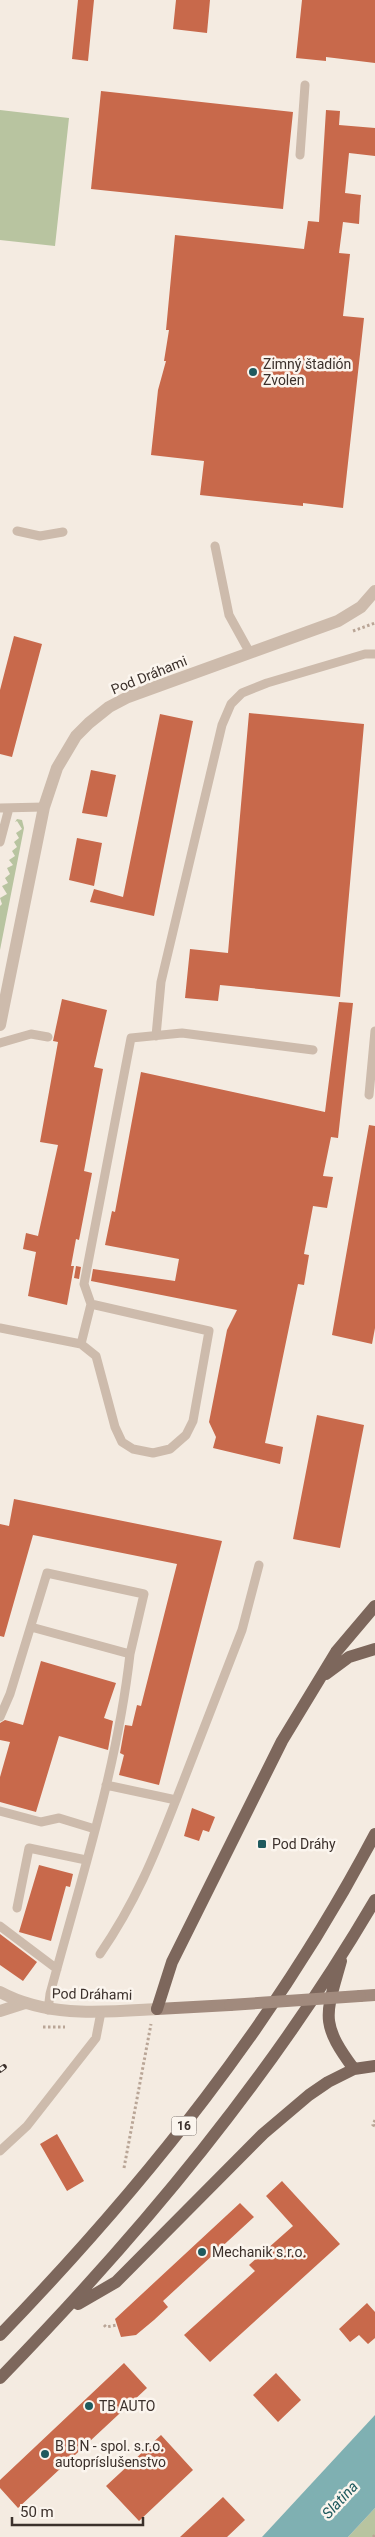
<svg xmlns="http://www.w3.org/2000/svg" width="375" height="2537" viewBox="0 0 375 2537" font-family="Roboto,sans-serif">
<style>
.green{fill:#b8c4a0}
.water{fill:#7fb0b2}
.building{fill:#c8694b}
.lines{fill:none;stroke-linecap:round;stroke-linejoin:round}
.path{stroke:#b9a596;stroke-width:3;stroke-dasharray:2.5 2.5;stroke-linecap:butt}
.lane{stroke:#cdbbac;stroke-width:9}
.street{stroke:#cdbbac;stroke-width:12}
.secondary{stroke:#a18a7d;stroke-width:12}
.primary{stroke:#7d675c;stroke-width:12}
.rail-casing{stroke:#3b302b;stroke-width:5.5}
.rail{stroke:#fbf5ee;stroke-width:4;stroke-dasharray:11;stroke-linecap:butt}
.secondary-bridge{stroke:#a18a7d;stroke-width:12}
.poi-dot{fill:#1f5a5e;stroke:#fbf5ee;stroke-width:2}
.labels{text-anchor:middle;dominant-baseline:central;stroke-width:5;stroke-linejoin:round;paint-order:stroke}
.shield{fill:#fbf5ee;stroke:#756b66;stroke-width:1}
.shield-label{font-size:12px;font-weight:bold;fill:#3b302b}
.poi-label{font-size:14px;fill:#3b302b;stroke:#fbf5ee;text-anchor:start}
.street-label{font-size:14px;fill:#3b302b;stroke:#fbf5ee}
.water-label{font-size:15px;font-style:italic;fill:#1f5a5e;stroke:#fbf5ee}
</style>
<rect width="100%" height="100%" fill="#f4ebe1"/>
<!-- green -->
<path class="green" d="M0,110L69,118L55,246L0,240Z
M17,819L22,820L24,828L0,950V906L2,904L0,898L7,894L2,886L8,883L5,878L10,874L7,868L13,865L9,860L15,856L12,851L17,847L14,842L19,838L16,833L22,829L17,821L15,822Z
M375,2508V2537H348Z"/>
<!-- water -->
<path class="water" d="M375,2415V2508L348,2537H262Z"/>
<!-- building -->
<path class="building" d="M78,0H94L88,61L72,59Z
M176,0H210L207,33L173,29Z
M302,0H375V63L326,57V61L296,58Z
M101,91L293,112L283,209L91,189Z
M326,110L340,111L339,125L375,128V156L349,153L345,193L361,195L360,206L359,224L343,222L339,253L350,254L343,316L364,318L343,508L303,503V506L200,495L204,461L151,455L158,390L166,361H164L169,330H166L175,235L304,249L308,221L319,222Z
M14,636L42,644L12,757L0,754V690Z
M249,713L364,724L340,997L220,985L218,1001L185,998L190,949L228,953Z
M160,714L193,721L154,916L90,902L94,889L123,897Z
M91,770L116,775L107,817L82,813Z
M77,838L102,843L94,886L69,880Z
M62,999L107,1010L94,1067L103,1069L84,1171L92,1173L79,1240L76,1239L71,1266H74L67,1305L28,1296L36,1252L23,1249L26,1233L38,1236L58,1145L40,1142L58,1042L53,1041Z
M339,1002L353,1003L338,1138L331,1137L323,1176L333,1177L327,1208L313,1206L304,1254L309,1255L304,1285L298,1284L265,1443L283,1447L280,1464L213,1448L216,1437L209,1422L227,1330L237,1310L91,1281L93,1269L175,1281L179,1259L105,1245L112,1211L115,1212L141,1072L325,1112Z
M369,1125L375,1126V1328L372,1344L332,1335Z
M76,1266L81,1267L79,1279L74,1278Z
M317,1415L364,1425L340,1548L293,1539Z
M14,1499L222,1541L159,1785L119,1775L124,1755L120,1753L125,1725L132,1726L137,1705L141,1706L177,1564L33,1535L4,1637L0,1636V1524L9,1526Z
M41,1661L116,1683L104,1718L113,1721L108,1750L59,1736L36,1812L0,1802V1777L10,1742L0,1740V1723L5,1720L23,1725Z
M192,1808L215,1817L209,1832L203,1830L199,1841L184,1836Z
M39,1865L73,1874L70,1887L66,1886L51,1941L19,1932Z
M0,1934L37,1962L23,1981L0,1965Z
M57,2134L84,2181L67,2191L40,2144Z
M282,2181L340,2244L210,2362L184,2335L255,2271L249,2265L293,2226L266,2196Z
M240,2203L254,2217L163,2301L168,2307L154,2320L136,2335L121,2337L115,2319Z
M367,2303L375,2312V2338L368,2344L359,2335L350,2342L339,2329Z
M124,2363L147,2388L18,2508L0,2488V2480Z
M276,2373L301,2400L278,2422L253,2395Z
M161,2435L193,2470L139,2521L106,2486Z
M223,2497L245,2520L227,2537H180Z"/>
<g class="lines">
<!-- path -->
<path class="path" d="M353,631L375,623
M43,2027H65
M375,2120L373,2125L375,2126
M124,2168L151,2024
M104,2325L106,2327L117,2325
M373,2537L375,2535"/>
<!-- lane -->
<path class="lane" d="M300,155L305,85
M17,531L40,536L63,532
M215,546L229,615L250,653
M0,808L44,807
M0,842L9,808
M156,1036L161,982L222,725L231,704L242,693L267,683L365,654H375
M0,1043L31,1034L48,1037
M369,1095L375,1031
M91,1304L84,1284L131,1038L182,1033L313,1050
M0,1328L81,1344L96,1356L115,1427L122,1442L133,1449L153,1453L170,1449L186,1435L193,1421L209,1331L91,1304L81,1344
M31,1627L130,1654C117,1770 80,1882 50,1994L48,2010
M0,1717L10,1694L47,1573L144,1594L130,1654
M176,1800L242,1630L259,1565
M0,1811L41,1822L59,1818L95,1829
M17,1908L29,1848L86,1860
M0,1926L57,1969
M100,1954C135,1903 154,1857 176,1800L106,1785
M0,2151L27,2126L96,2038L101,2012"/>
<!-- street -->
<path class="street" d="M0,1025L44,807L57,768L76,736L89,723L109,707L128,697L338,621L361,607L375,591
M0,1992C48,2018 104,2012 157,2009
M0,2011L25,2003"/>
<!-- secondary -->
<path class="secondary" d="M360,1996L375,1995
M157,2009L230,2005"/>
<!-- primary -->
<path class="primary" d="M326,1674L349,1657L375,1649
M341,1961C326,2015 319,2022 354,2069
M157,2009L172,1962L282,1741L336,1652L375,1606
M78,2304L116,2282L263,2134L309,2095L328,2082L354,2069L375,2066
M0,2335C146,2184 277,2020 375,1834
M0,2378C142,2232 272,2076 375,1900"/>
<!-- rail casing -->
<g class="rail-casing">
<path id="rail" d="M0,2070L4,2067"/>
</g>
<!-- rail -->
<use href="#rail" class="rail"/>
<!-- secondary-bridge -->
<path class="secondary-bridge" d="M230,2005L360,1996"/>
</g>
<!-- markers -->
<g class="poi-dot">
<circle cx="253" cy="372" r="5"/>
<rect x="257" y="1839" width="10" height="10" rx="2.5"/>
<circle cx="202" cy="2252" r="5"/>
<circle cx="89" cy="2406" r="5"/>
<circle cx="45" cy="2454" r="5"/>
</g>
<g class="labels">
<!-- shield labels -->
<rect class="shield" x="171.5" y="2116.5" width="25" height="19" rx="4"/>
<g class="shield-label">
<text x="184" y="2126">16</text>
</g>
<!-- poi labels -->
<g class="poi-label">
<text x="263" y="364">Zimný štadión<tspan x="263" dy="16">Zvolen</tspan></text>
<text x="272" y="1844">Pod Dráhy</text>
<text x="212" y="2252">Mechanik s.r.o.</text>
<text x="99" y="2406">TB AUTO</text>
<text x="55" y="2446">B B N - spol. s.r.o.<tspan x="55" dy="16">autopríslušenstvo</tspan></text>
</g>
<!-- street labels -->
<g class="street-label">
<text transform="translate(149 675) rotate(-22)">Pod Dráhami</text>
<text transform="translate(92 1994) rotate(1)">Pod Dráhami</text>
</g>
<!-- water labels -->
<g class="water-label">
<text transform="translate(340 2500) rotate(-47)">Slatina</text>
</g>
</g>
<!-- scale -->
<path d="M12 2517v8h131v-8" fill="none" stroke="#3b302b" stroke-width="2.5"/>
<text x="20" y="2517" font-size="15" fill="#3b302b" stroke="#fbf5ee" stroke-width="4" paint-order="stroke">50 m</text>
</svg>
